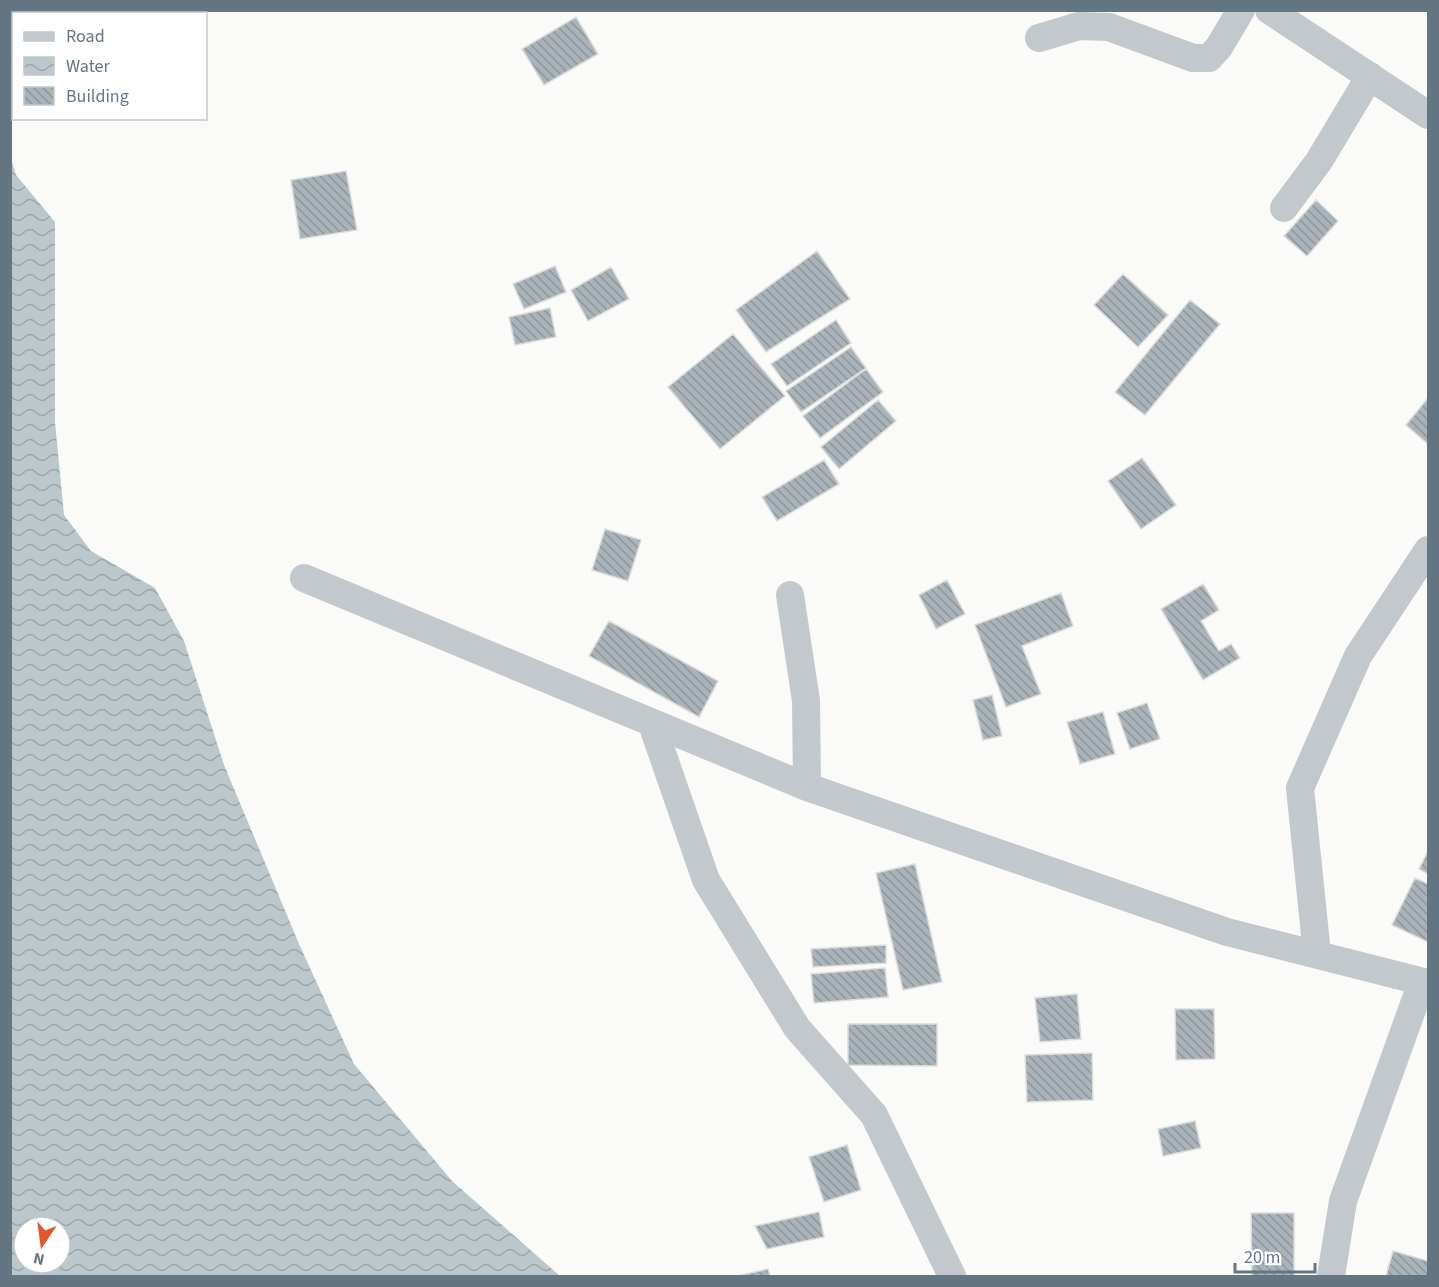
<svg xmlns="http://www.w3.org/2000/svg" width="1439" height="1287" viewBox="0 0 1439 1287" font-family="'Source Sans 3',sans-serif">
<style>
.water{fill:url(#water-waves);fill-rule:evenodd}
.building{fill:url(#building-back-hatch);stroke:#dcdcda;stroke-width:1.5}
.lines{fill:none;stroke-linecap:round;stroke-linejoin:round}
.minor{stroke:#c3c8cc;stroke-width:28}
</style>
<defs>
<pattern id="water-waves" width="16" height="10" patternUnits="userSpaceOnUse" patternTransform="scale(1.5)"><rect width="16" height="10" fill="#bbc7cb"/><path d="M0 5q4-4 8 0t8 0" fill="none" stroke="#9ca6aa"/></pattern>
<pattern id="building-back-hatch" width="6" height="6" patternUnits="userSpaceOnUse" patternTransform="scale(1.5)"><rect width="6" height="6" fill="#aab3b9"/><path d="M-1 5l2 2M0 0l6 6M5-1l2 2" fill="none" stroke="#8e969c"/></pattern>
</defs>
<rect width="100%" height="100%" fill="#fafaf8"/>
<!-- water -->
<path class="water" d="M11,159L16,175L55,222V422L64,515L91,551L155,588L184,641L224,765L299,944L354,1064L452,1181L560,1276H11ZM24,1227H60V1263H24Z"/>
<!-- building -->
<path class="building" d="M576,17L598,54L544,85L522,49Z
M346,171L357,230L300,239L291,180Z
M1316,200L1338,221L1307,256L1284,236Z
M817,251L850,299L766,352L736,310Z
M555,266L566,292L524,309L513,284Z
M611,267L629,299L588,321L571,290Z
M1123,274L1168,315L1138,347L1094,305Z
M1190,300L1220,324L1145,415L1115,392Z
M550,308L556,337L515,345L509,317Z
M836,320L851,343L787,386L771,364Z
M733,334L785,396L720,449L668,387Z
M851,347L866,368L801,412L786,391Z
M866,369L883,392L820,438L803,416Z
M1428,398V444L1406,425Z
M878,400L896,421L839,469L821,447Z
M1142,458L1176,505L1141,529L1108,481Z
M824,460L839,484L777,521L762,497Z
M605,529L641,540L628,581L592,570Z
M947,580L965,614L936,629L919,595Z
M1203,584L1219,610L1201,621L1219,651L1231,644L1240,658L1203,680L1161,609Z
M1061,593L1073,626L1022,646L1041,694L1006,707L975,625Z
M609,621L718,681L699,717L589,656Z
M992,695L1002,736L983,740L973,700Z
M1147,703L1160,739L1130,749L1117,713Z
M1103,712L1115,754L1080,764L1067,722Z
M1428,851V874L1419,869Z
M915,864L942,982L903,990L876,873Z
M1415,878L1428,884V942L1392,925Z
M886,945V963L813,967L811,949Z
M885,968L888,997L814,1003L811,974Z
M1077,994L1081,1039L1040,1042L1035,998Z
M1175,1009H1214L1215,1059L1176,1060Z
M848,1024H937V1066L848,1065Z
M1092,1053L1093,1100L1027,1102L1025,1055Z
M1195,1121L1201,1148L1163,1156L1158,1129Z
M847,1145L861,1190L824,1202L809,1157Z
M819,1212L824,1237L767,1249L755,1226Z
M1251,1213H1294V1276H1252Z
M1393,1251L1428,1261V1276H1386Z
M768,1269L770,1276H737Z"/>
<g class="lines">
<!-- minor -->
<path class="minor" d="M1269,10L1428,115
M1039,38L1079,26L1109,27L1193,58H1209L1219,47L1241,10
M1284,208L1319,161L1370,76
M304,578L807,787L1227,932L1428,983
M790,595L806,701L807,787
M652,724L706,880L797,1028L874,1115L952,1276
M1317,954L1300,788L1358,656L1428,550
M1331,1276L1343,1201L1422,982"/>
</g>
<!-- border -->
<rect width="1439" height="1287" fill="none" stroke="#657683" stroke-width="24"/>
<!-- legend -->
<rect x="12" y="12" width="195" height="108" fill="#ffffff" stroke="#c1c8cd" stroke-width="1.5"/>
<rect x="24" y="32" width="30" height="9" fill="#c3c8cc" stroke="#c1c8cd" stroke-width="1.5"/>
<text x="66" y="42" font-size="18" fill="#657683">Road</text>
<rect x="24" y="57" width="30" height="18" fill="url(#water-waves)" stroke="#c1c8cd" stroke-width="1.5"/>
<text x="66" y="72" font-size="18" fill="#657683">Water</text>
<rect x="24" y="87" width="30" height="18" fill="url(#building-back-hatch)" stroke="#c1c8cd" stroke-width="1.5"/>
<text x="66" y="102" font-size="18" fill="#657683">Building</text>
<!-- north arrow -->
<g transform="translate(42 1245) rotate(193)"><circle r="28" fill="#ffffff" stroke="#c1c8cd" stroke-width="1.5"/>
<path d="M0-4.5L10 22L0 15L-10 22Z" fill="#e4572e"/>
<text y="-9" font-size="16" font-weight="bold" text-anchor="middle" fill="#657683">N</text>
</g>
<!-- scale -->
<path d="M1235 1263v9h80v-9" fill="none" stroke="#657683" stroke-width="3"/>
<text x="1244" y="1263" font-size="18" fill="#657683" stroke="#ffffff" stroke-width="4.5" paint-order="stroke">20 m</text>
</svg>
